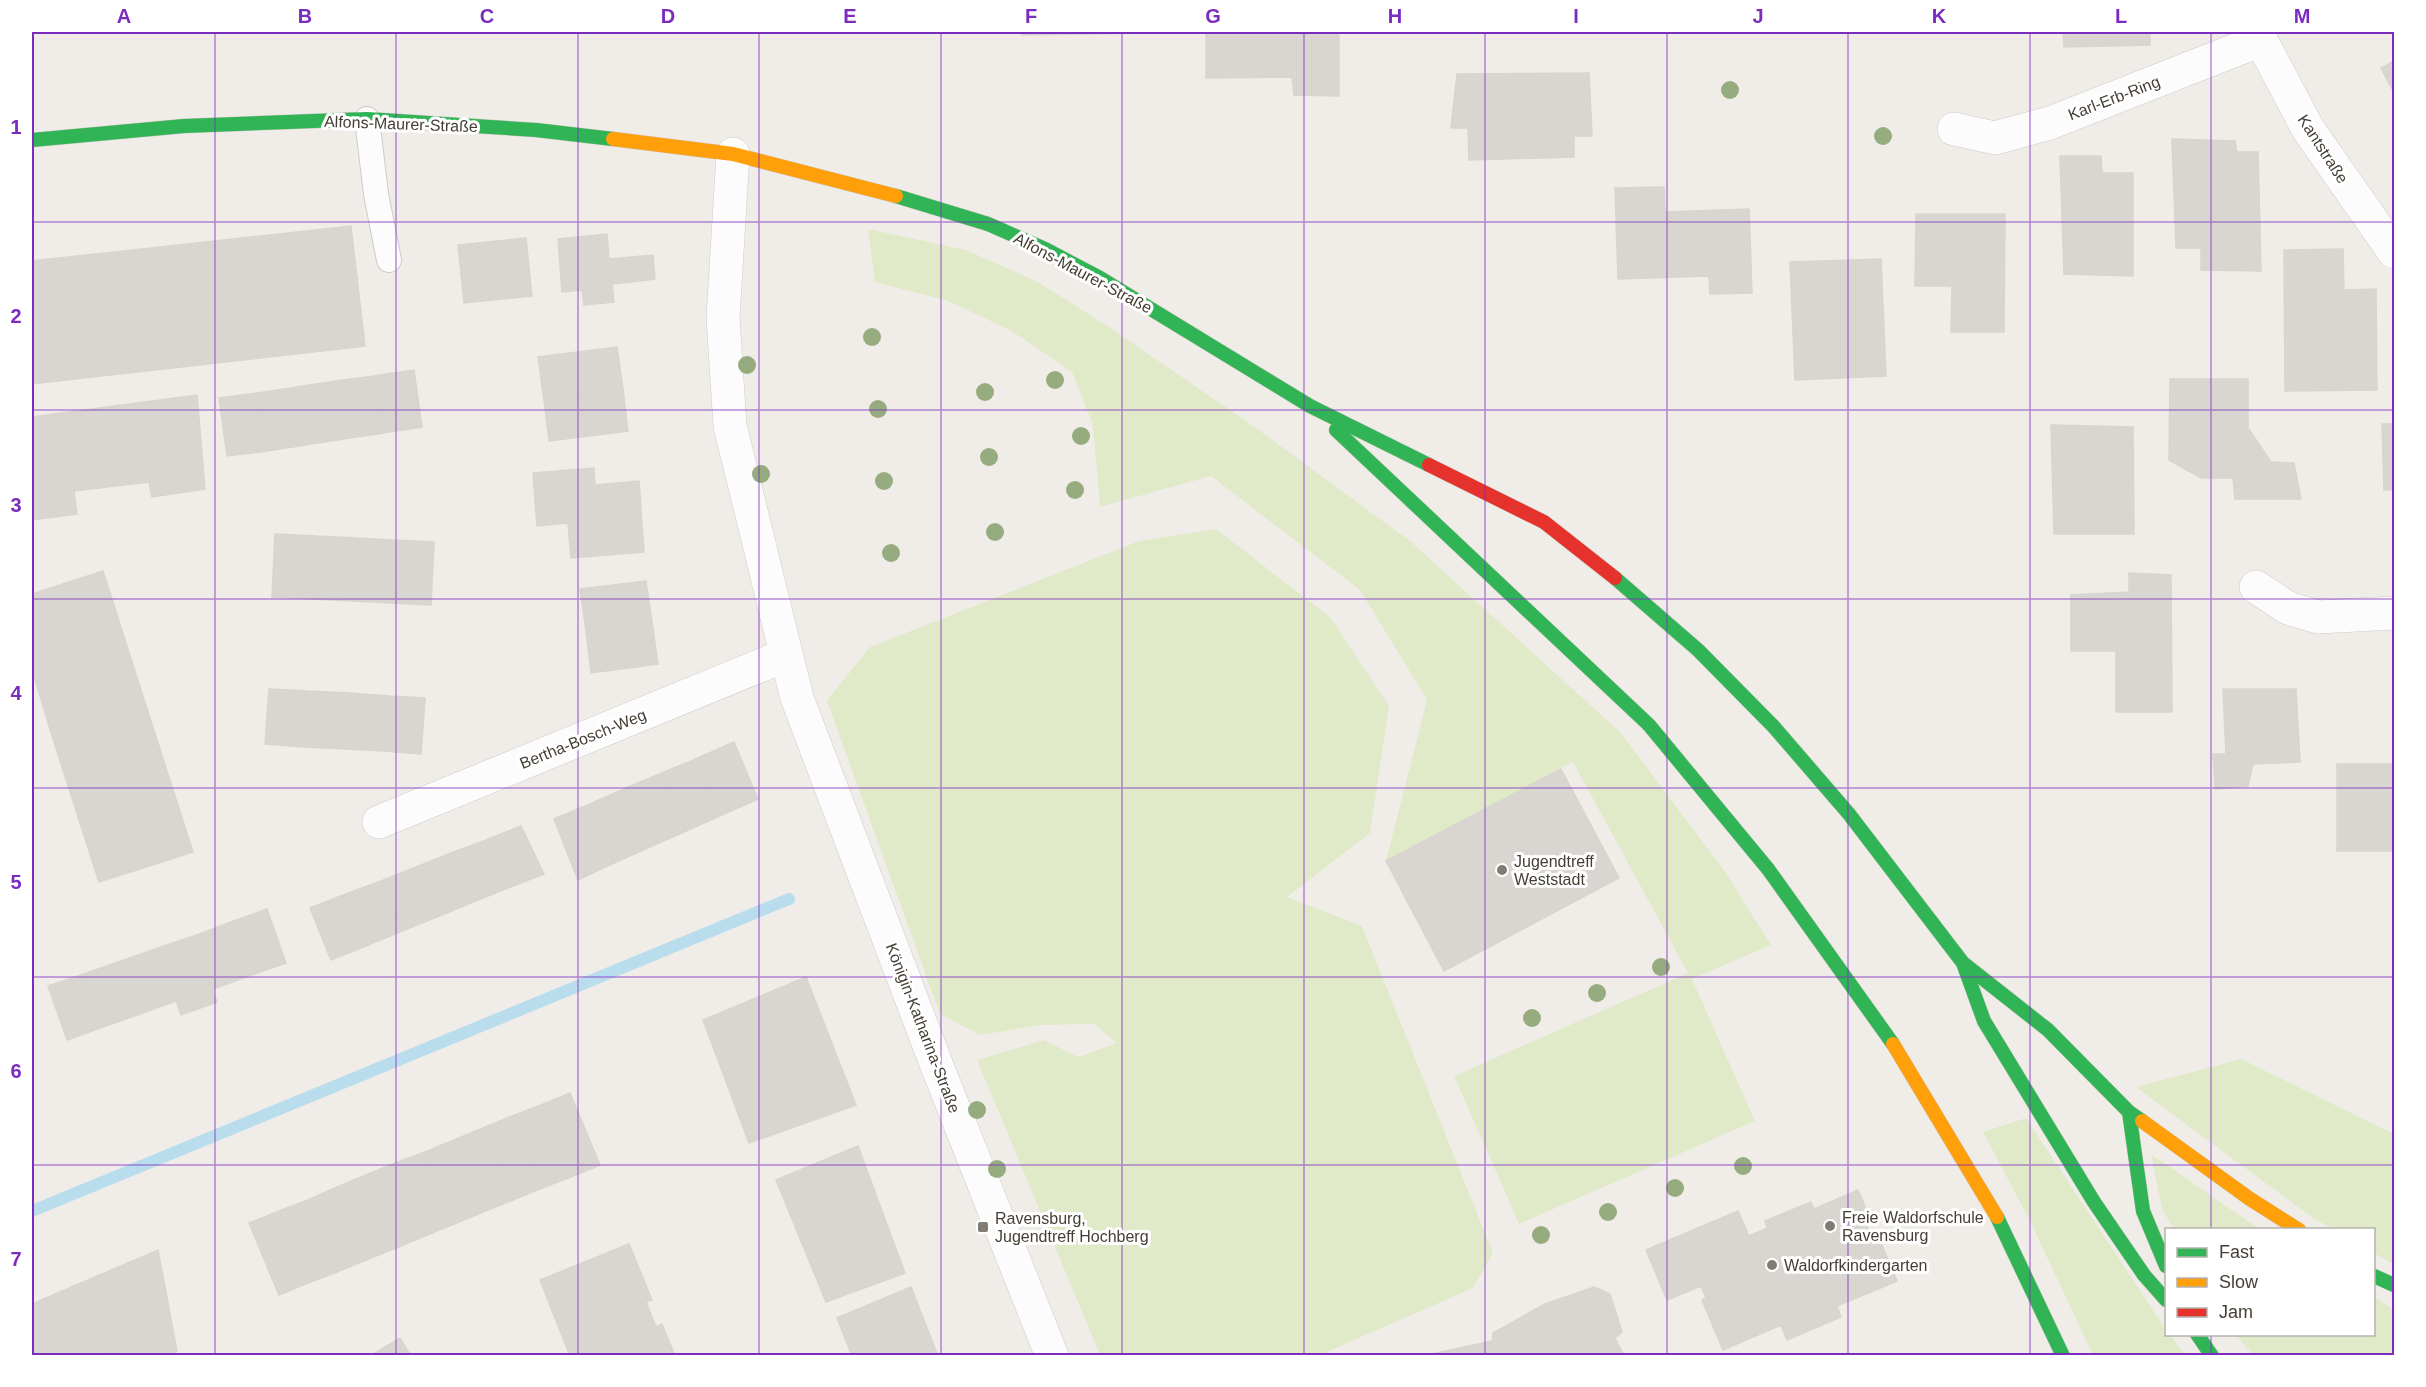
<svg xmlns="http://www.w3.org/2000/svg" width="2426" height="1387" viewBox="0 0 2426 1387" font-family="Arial,sans-serif">
<style>
.green{fill:#e0eac9}
.lines{fill:none;stroke-linecap:round;stroke-linejoin:round}
.stream{stroke:#badded;stroke-width:12}
.building{fill:#d9d6d2;stroke:#d8d4cf;stroke-width:1.5}
.lane-casing{stroke:#cecbc7;stroke-width:26}
.street-casing{stroke:#cecbc7;stroke-width:34}
.fast-casing{stroke:#cec9c0;stroke-width:15}
.slow-casing{stroke:#cec9c0;stroke-width:15}
.jam-casing{stroke:#cec9c0;stroke-width:15}
.lane{stroke:#fdfcfc;stroke-width:24}
.street{stroke:#fdfcfc;stroke-width:33}
.fast{stroke:#30b455;stroke-width:14}
.slow{stroke:#ff9f0a;stroke-width:14}
.jam{stroke:#e5322d;stroke-width:14}
.tree{fill:#96ac7f}
.grid{fill:none;stroke:#7b2cbf;stroke-width:1.5;stroke-opacity:0.55}
.poi-dot{fill:#817b74;stroke:#fff;stroke-width:2}
.labels{text-anchor:middle;dominant-baseline:central;stroke-width:6;stroke-linejoin:round;paint-order:stroke}
.street-label{font-size:16px;fill:#453e35;stroke:#fff}
.poi-label{font-size:16px;fill:#453e35;stroke:#fff;text-anchor:start}
.neatline{fill:none;stroke:#7b2cbf;stroke-width:2}
.grid-label{font-size:20px;text-anchor:middle;font-weight:bold;fill:#7b2cbf}
</style>
<rect width="100%" height="100%" fill="#f0ede9"/>
<!-- green -->
<path class="green" d="M868,229L966,250L1038,282L1103,323L1252,425L1410,541L1621,733L1724,870L1771,945L1692,979L1755,1121L1519,1224L1454,1076L1688,973L1573,762L1386,861L1427,700L1360,590L1211,476L1100,507L1093,425L1072,372L1010,330L948,301L875,282Z
M1216,529L1330,617L1389,706L1370,833L1287,897L1362,926L1493,1253L1473,1288L1320,1355H1100L977,1060L1044,1040L1078,1057L1117,1043L1094,1024L1040,1025L980,1035L940,1014L827,701L870,647L1139,541Z
M2241,1059L2394,1134V1265L2374,1253V1230L2333,1229L2314,1219L2136,1087Z
M2026,1118L2166,1330V1334L2170,1335L2185,1355H2093L2030,1221L1983,1132Z
M2151,1154L2252,1224L2261,1229H2174L2162,1209Z
M2374,1297L2394,1310V1355H2253L2236,1335L2374,1334Z"/>
<g class="lines">
<!-- stream -->
<path class="stream" d="M32,1211L789,899"/>
</g>
<!-- building -->
<path class="building" d="M1022,32H1145V33L1022,35Z
M1206,32H1339V96L1294,95L1292,77L1206,78Z
M2063,32H2150V45L2064,47Z
M2394,61V93L2381,68Z
M1589,73L1592,136H1574V157L1469,160L1468,128H1451L1457,74Z
M2172,139L2235,141L2237,152H2258L2261,271L2201,270V248H2176Z
M2060,156H2101L2102,173H2133V276L2064,274Z
M1664,187L1665,212L1749,209L1752,293L1710,294L1709,276L1618,279L1615,188Z
M1916,214H2005L2004,332H1951L1952,286H1915Z
M351,226L365,346L32,384V261Z
M607,234L609,259L653,255L655,279L612,284L614,302L584,305L582,290L562,292L558,239Z
M526,238L532,296L464,303L458,245Z
M2343,249L2344,290L2376,289L2377,390L2285,391L2284,250Z
M1881,259L1886,376L1795,380L1790,262Z
M617,347L623,389L544,400L538,357Z
M414,370L422,427L383,433L374,376Z
M374,376L383,433L344,439L336,381Z
M2170,379H2248V428L2271,462L2294,463L2301,499H2235L2233,478H2201L2169,460Z
M336,381L344,439L305,445L297,387Z
M297,387L305,445L267,451L258,393Z
M623,389L628,431L549,441L544,400Z
M258,393L267,451L227,456L219,398Z
M197,395L205,489L152,497L149,482L74,491L77,514L32,520V417Z
M2382,424H2394V490H2384Z
M2051,425L2133,427L2134,534H2054Z
M594,468L595,485L639,481L644,552L571,558L568,523L537,526L533,473Z
M275,534L316,536L313,599L272,597Z
M316,536L356,538L353,601L313,599Z
M356,538L393,540L390,603L353,601Z
M393,540L434,542L431,605L390,603Z
M103,571L148,712L54,742L32,670V594Z
M2129,573L2171,575L2172,712H2116V651H2071V595L2129,592Z
M646,581L652,622L586,631L580,589Z
M652,622L658,664L591,673L586,631Z
M269,689L307,691L304,747L265,744Z
M2223,689H2296L2300,762L2253,764L2248,786L2215,789L2213,754H2226Z
M307,691L350,693L346,749L304,747Z
M350,693L388,696L384,751L346,749Z
M388,696L425,698L421,754L384,751Z
M148,712L193,852L99,882L54,742Z
M734,742L758,799L722,815L698,758Z
M698,758L722,815L686,831L662,773Z
M2337,764H2394V851H2337Z
M1561,769L1619,878L1444,971L1386,861Z
M662,773L686,831L650,847L626,788Z
M626,788L650,847L614,863L590,804Z
M590,804L614,863L578,880L554,819Z
M521,826L544,874L508,888L486,840Z
M486,840L508,888L473,902L451,853Z
M451,853L473,902L437,917L416,867Z
M416,867L437,917L402,931L381,881Z
M381,881L402,931L366,946L346,894Z
M346,894L366,946L331,960L310,908Z
M267,909L286,963L249,976L231,922Z
M231,922L249,976L213,989L194,936Z
M194,936L217,1002L181,1015L158,948Z
M158,948L176,1001L140,1014L121,961Z
M121,961L140,1014L103,1027L84,974Z
M84,974L103,1027L67,1040L48,986Z
M806,977L856,1105L749,1143L703,1020Z
M570,1093L600,1165L571,1177L541,1105Z
M541,1105L571,1177L542,1188L512,1116Z
M512,1116L542,1188L513,1200L483,1128Z
M483,1128L513,1200L483,1212L454,1140Z
M454,1140L483,1212L454,1224L425,1152Z
M858,1146L905,1273L826,1302L776,1180Z
M425,1152L454,1224L425,1236L395,1163Z
M395,1163L425,1236L396,1248L366,1175Z
M366,1175L396,1248L366,1260L337,1187Z
M337,1187L366,1260L337,1272L308,1200Z
M1858,1190L1869,1216L1864,1219L1870,1233L1876,1231L1897,1281L1837,1306L1841,1317L1787,1340L1781,1325L1723,1350L1702,1300L1706,1298L1701,1286L1667,1300L1646,1250L1738,1211L1749,1236L1767,1228L1765,1221L1811,1202L1814,1209Z
M308,1200L337,1272L308,1283L279,1211Z
M279,1211L308,1283L279,1295L249,1223Z
M629,1244L652,1300L646,1302L656,1327L662,1324L675,1356H570L540,1280Z
M158,1250L177,1351L166,1356H116L114,1351L104,1356H69L46,1298Z
M911,1287L938,1356H852L837,1318Z
M1594,1287L1610,1294L1622,1332L1615,1338L1624,1356H1422L1492,1341L1493,1333L1545,1304Z
M46,1298L69,1356H32V1304Z
M400,1338L411,1356H370Z"/>
<g class="lines">
<!-- lane casing -->
<g class="lane-casing">
<path id="lane" d="M367,119L376,194L389,260"/>
</g>
<!-- street casing -->
<g class="street-casing">
<path id="street" d="M2260,32L2261,40L2308,129L2394,252
M1954,129L1995,138L2050,123L2261,40
M733,154L723,318L730,426L797,698L937,1066L1052,1356
M2256,587L2288,608L2318,617L2394,613
M379,822L786,655"/>
</g>
<!-- fast casing -->
<g class="fast-casing">
<path id="fast" d="M32,140L184,126L367,119L536,130L613,139
M896,196L988,224L1045,249L1100,278L1310,406L1429,465
M1336,430L1649,725L1768,869L1893,1044
M1615,578L1698,650L1774,727L1849,814L1963,963L2048,1030L2129,1112L2142,1121
M1963,963L1984,1021L2094,1202L2144,1275L2166,1300
M2129,1112L2143,1211L2166,1266
M1997,1217L2063,1356
M2374,1276L2394,1285
M2197,1334L2212,1356"/>
</g>
<!-- slow casing -->
<g class="slow-casing">
<path id="slow" d="M613,139L733,154L896,196
M1893,1044L1997,1217
M2142,1121L2250,1199L2299,1230"/>
</g>
<!-- jam casing -->
<g class="jam-casing">
<path id="jam" d="M1429,465L1544,522L1615,578"/>
</g>
<!-- lane -->
<use href="#lane" class="lane"/>
<!-- street -->
<use href="#street" class="street"/>
<!-- fast -->
<use href="#fast" class="fast"/>
<!-- slow -->
<use href="#slow" class="slow"/>
<!-- jam -->
<use href="#jam" class="jam"/>
</g>
<!-- trees -->
<g class="tree">
<circle cx="1730" cy="90" r="9"/>
<circle cx="1883" cy="136" r="9"/>
<circle cx="872" cy="337" r="9"/>
<circle cx="747" cy="365" r="9"/>
<circle cx="1055" cy="380" r="9"/>
<circle cx="985" cy="392" r="9"/>
<circle cx="878" cy="409" r="9"/>
<circle cx="1081" cy="436" r="9"/>
<circle cx="989" cy="457" r="9"/>
<circle cx="761" cy="474" r="9"/>
<circle cx="884" cy="481" r="9"/>
<circle cx="1075" cy="490" r="9"/>
<circle cx="995" cy="532" r="9"/>
<circle cx="891" cy="553" r="9"/>
<circle cx="1661" cy="967" r="9"/>
<circle cx="1597" cy="993" r="9"/>
<circle cx="1532" cy="1018" r="9"/>
<circle cx="977" cy="1110" r="9"/>
<circle cx="1743" cy="1166" r="9"/>
<circle cx="997" cy="1169" r="9"/>
<circle cx="1675" cy="1188" r="9"/>
<circle cx="1608" cy="1212" r="9"/>
<circle cx="1541" cy="1235" r="9"/>
</g>
<!-- grid -->
<path class="grid" d="M215,32V1356M396,32V1356M578,32V1356M759,32V1356M941,32V1356M1122,32V1356M1304,32V1356M1485,32V1356M1667,32V1356M1848,32V1356M2030,32V1356M2211,32V1230M32,222H2394M32,410H2394M32,599H2394M32,788H2394M32,977H2394M32,1165H2394M2211,1334V1356"/>
<!-- markers -->
<g class="poi-dot">
<circle cx="1502" cy="870" r="6"/>
<circle cx="1830" cy="1226" r="6"/>
<rect x="977" y="1221" width="12" height="12" rx="3"/>
<circle cx="1772" cy="1265" r="6"/>
</g>
<g class="labels">
<!-- street labels -->
<g class="street-label">
<text transform="translate(2114 98) rotate(-21)">Karl-Erb-Ring</text>
<text transform="translate(401 124) rotate(2)">Alfons-Maurer-Straße</text>
<text transform="translate(2323 149) rotate(57)">Kantstraße</text>
<text transform="translate(1083 273) rotate(28)">Alfons-Maurer-Straße</text>
<text transform="translate(583 739) rotate(-22)">Bertha-Bosch-Weg</text>
<text transform="translate(923 1028) rotate(69)">Königin-Katharina-Straße</text>
</g>
<!-- poi labels -->
<g class="poi-label">
<text x="1514" y="861">Jugendtreff<tspan x="1514" dy="18">Weststadt</tspan></text>
<text x="1842" y="1217">Freie Waldorfschule<tspan x="1842" dy="18">Ravensburg</tspan></text>
<text x="995" y="1218">Ravensburg,<tspan x="995" dy="18">Jugendtreff Hochberg</tspan></text>
<text x="1784" y="1265">Waldorfkindergarten</text>
</g>
</g>
<!-- border -->
<rect width="2426" height="1387" fill="none" stroke="#ffffff" stroke-width="66"/>
<!-- legend -->
<rect x="2165" y="1228" width="210" height="108" fill="#ffffff" stroke="#b5b2ae" stroke-width="1.5"/>
<rect x="2177" y="1248" width="30" height="9" fill="#30b455" stroke="#b5b2ae" stroke-width="1.5"/>
<text x="2219" y="1258" font-size="18" fill="#453e35">Fast</text>
<rect x="2177" y="1278" width="30" height="9" fill="#ff9f0a" stroke="#b5b2ae" stroke-width="1.5"/>
<text x="2219" y="1288" font-size="18" fill="#453e35">Slow</text>
<rect x="2177" y="1308" width="30" height="9" fill="#e5322d" stroke="#b5b2ae" stroke-width="1.5"/>
<text x="2219" y="1318" font-size="18" fill="#453e35">Jam</text>
<rect x="33" y="33" width="2360" height="1321" class="neatline"/>
<g class="grid-label">
<text x="124" y="23">A</text>
<text x="305" y="23">B</text>
<text x="487" y="23">C</text>
<text x="668" y="23">D</text>
<text x="850" y="23">E</text>
<text x="1031" y="23">F</text>
<text x="1213" y="23">G</text>
<text x="1395" y="23">H</text>
<text x="1576" y="23">I</text>
<text x="1758" y="23">J</text>
<text x="1939" y="23">K</text>
<text x="2121" y="23">L</text>
<text x="2302" y="23">M</text>
<text x="16" y="134">1</text>
<text x="16" y="323">2</text>
<text x="16" y="512">3</text>
<text x="16" y="700">4</text>
<text x="16" y="889">5</text>
<text x="16" y="1078">6</text>
<text x="16" y="1266">7</text>
</g>
</svg>
